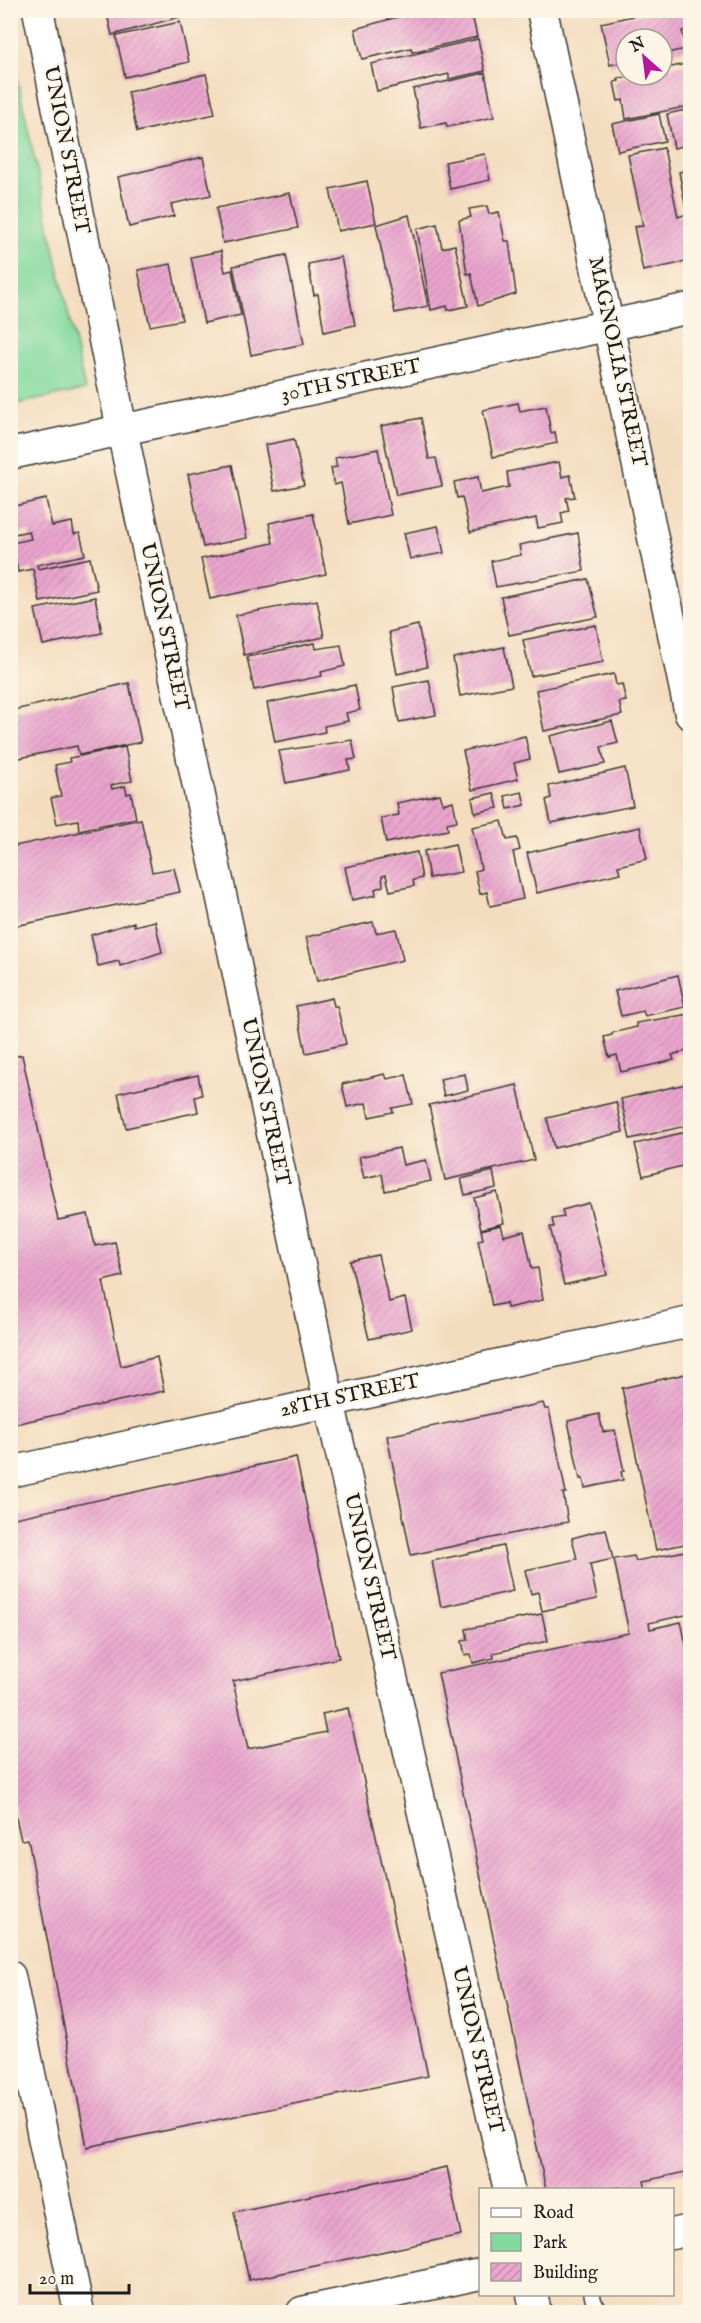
<svg xmlns="http://www.w3.org/2000/svg" width="701" height="2323" viewBox="0 0 701 2323" font-family="'IM FELL English',serif">
<style>
.green{fill:#81d99e;stroke:#4e7a5d;stroke-width:1.5}
.building{fill:url(#building-hatch)}
.lines{fill:none;stroke-linecap:round;stroke-linejoin:round}
.lane-casing{stroke:#3c3934;stroke-width:18}
.street-casing{stroke:#3c3934;stroke-width:33}
.lane{stroke:#fff;stroke-width:15}
.street{stroke:#fff;stroke-width:30}
.labels{text-anchor:middle;dominant-baseline:central;stroke-width:4.5;stroke-linejoin:round;paint-order:stroke}
.street-label{font-size:21px;fill:#1c1c1c;stroke:#fcf5e5}
</style>
<defs>
<pattern id="building-hatch" width="6" height="6" patternUnits="userSpaceOnUse" patternTransform="scale(1.5)"><rect width="6" height="6" fill="#eaa5ce"/><path d="M-1 1l2-2M0 6l6-6M5 7l2-2" fill="none" stroke="#c88db0"/></pattern>
</defs>
<rect width="100%" height="100%" fill="#fcf5e5"/>
<filter id="ink" filterUnits="userSpaceOnUse"><feTurbulence type="fractalNoise" baseFrequency=".0167" numOctaves="2"/><feDisplacementMap in="SourceGraphic" scale="12" xChannelSelector="R" yChannelSelector="G"/><feConvolveMatrix kernelMatrix="1 2 1 2 8 2 1 2 1" color-interpolation-filters="sRGB"/></filter>
<filter id="wash" filterUnits="userSpaceOnUse"><feTurbulence type="fractalNoise" baseFrequency=".008" numOctaves="4" result="noise"/><feDisplacementMap in="SourceGraphic" scale="24" xChannelSelector="R" yChannelSelector="G"/><feGaussianBlur stdDeviation="1.35" result="paint"/><feColorMatrix in="noise" values="0 0 0 0 0 0 0 0 0 0 0 0 0 0 0 0 0 1.4 0 .05"/><feComposite in="paint" operator="in"/></filter>
<g filter="url(#wash)">
<rect width="100%" height="100%" fill="#f4ddbf"/>
<!-- green -->
<path class="green" d="M10,46L85,390L11,405H10Z"/>
<g id="blocks">
<!-- building -->
<path class="building" d="M106,10H183L184,16L112,35Z
M422,10H471L477,37L412,52L411,48L362,59L355,29Z
M660,10H690V29L682,31L686,49L662,54V39H626V61L610,65L601,23Z
M180,22L189,62L125,77L116,36Z
M478,39L485,71L449,79V74L377,91L371,64Z
M690,63V106L626,119L623,100L618,101L614,82L619,81L618,78L662,75V69Z
M485,73L494,117L447,127L446,123L421,128L413,89Z
M206,74L215,114L137,132L128,92Z
M690,109V144L674,148L667,114Z
M659,114L665,141L618,151L612,124Z
M664,148L678,217L687,214L679,172L690,169V261L643,271L634,227L643,226L628,155Z
M485,154L490,180L450,189L445,162Z
M203,157L211,195L171,204L174,216L129,227L118,177Z
M367,181L376,223L338,231L330,189Z
M290,193L298,228L223,243L216,208Z
M487,206L489,214L499,212L505,241H509L516,294L478,306L471,273L467,274L459,220L471,217L469,209Z
M409,215L428,306L395,313L376,225Z
M437,224L442,248L455,245L468,306L448,310L447,306L431,310L417,229Z
M221,251L225,272L232,270L241,315L204,323L191,257Z
M286,255L304,344L251,355L233,266Z
M341,257L355,325L324,332L318,294L314,295L308,264Z
M171,264L182,320L150,326L138,270Z
M518,403L520,411L546,406L551,433L555,432L557,443L493,457L483,410Z
M421,418L429,459L436,458L442,486L396,495L381,426Z
M294,439L304,485L274,491L265,445Z
M378,449L391,515L349,524L341,483L334,485L331,468L337,467L335,458Z
M559,462L562,477L570,475L575,497L566,498L569,511L561,513L563,523L538,528L536,518L470,532L462,497L457,498L454,482L478,477L481,493L509,487L507,472Z
M232,465L247,538L203,547L188,474Z
M46,499L52,526L72,522L74,534L80,533L85,555L37,565L38,569L90,558L97,590L40,602L33,569L18,572L12,543L31,539L29,531L10,535V507Z
M313,514L326,574L210,599L201,559L273,543L269,523Z
M438,526L444,553L410,559L404,533Z
M578,533L584,571L496,587L491,561L521,555L519,545Z
M588,579L598,617L509,635L501,597Z
M95,597L102,633L43,645L35,609Z
M317,600L324,637L244,655L236,615Z
M418,625L427,667L397,674L389,632Z
M596,625L603,662L531,676L523,640Z
M315,643L316,649L341,645L345,666L321,672L322,676L254,690L247,657Z
M504,647L512,686L460,696L453,658Z
M614,674L616,685L622,684L626,701L619,702L622,715L544,731L536,690Z
M429,680L436,715L399,722L393,687Z
M129,683L141,742L79,755L77,746L10,760V711Z
M355,685L360,710L346,713L348,721L324,726L325,732L275,742L267,703Z
M612,721L618,743L601,747L605,764L559,774L550,736Z
M525,736L530,759L514,763L518,779L472,790L463,751Z
M352,740L356,759L348,760L350,770L286,783L279,751Z
M125,747L132,781L111,785L112,789L125,786L127,794L131,793L136,818L79,830L78,820L57,824L51,798L61,796L55,765L70,762L69,758Z
M625,768L633,806L551,823L546,800L551,798L549,786Z
M522,792L525,805L508,809L505,796Z
M494,793L498,808L475,813L472,798Z
M440,794L443,804L453,801L457,821L447,823L448,830L386,843L381,818L399,815L397,803Z
M141,819L152,872L174,868L180,892L10,927V847Z
M502,821L507,840L517,838L520,850L513,852L523,899L490,906L487,892L480,894L475,871L481,869L472,827Z
M640,827L647,859L618,866L620,873L537,893L527,853Z
M455,844L461,872L429,878L424,851Z
M417,852L422,878L413,880L414,886L390,891L386,875L382,876L383,886L375,889L376,895L352,900L345,867Z
M155,921L162,952L120,966L119,961L98,966L91,935L134,922V926Z
M373,922L376,933L396,929L403,960L317,981L306,937Z
M678,975L685,1007L645,1016L643,1011L621,1016L615,991Z
M332,998L334,1006H337L346,1044L306,1053L296,1006Z
M690,1014V1050L672,1055L674,1060L621,1072L617,1055L609,1057L604,1037L612,1035V1033L637,1027L636,1023Z
M22,1055L58,1220L88,1214L95,1246L115,1242L123,1276L103,1281L121,1366L157,1357L164,1391L10,1425V1057Z
M385,1074L387,1079L406,1075L413,1104L392,1108L393,1112L369,1117L366,1103L347,1107L342,1084Z
M465,1074L468,1090L444,1096L440,1079Z
M198,1075L202,1095L195,1097L198,1112L126,1128L118,1093Z
M690,1083V1125L630,1139L621,1099Z
M517,1085L534,1160L445,1180L429,1105Z
M616,1102L623,1132L554,1148L547,1118Z
M690,1131V1164L643,1176L635,1144Z
M399,1148L403,1165L426,1160L431,1181L385,1191L382,1174L364,1178L359,1157Z
M493,1171L496,1188L465,1195L461,1179Z
M497,1192L504,1223L481,1229L474,1198Z
M589,1203L607,1275L564,1285L550,1227H554L552,1219L564,1217L562,1210Z
M501,1225L504,1236L524,1231L532,1269L538,1268L543,1300L507,1308L506,1303L492,1306L478,1240L483,1239L481,1230Z
M378,1255L389,1302L405,1298L412,1329L369,1339L350,1261Z
M690,1373V1543L656,1550L622,1388Z
M543,1403L545,1409H549L566,1493H563L568,1522L411,1555L387,1436Z
M599,1414L603,1432L615,1430L624,1471L621,1472L623,1480L585,1488L583,1479H580L568,1421Z
M296,1457L339,1658L233,1681L248,1749L326,1732L322,1714L348,1708L428,2076L87,2147L28,1839L21,1840L10,1791V1519Z
M606,1529L613,1559L590,1564L597,1599L542,1611L538,1592L531,1594L525,1570L577,1559L572,1538Z
M503,1546L513,1591L441,1607L432,1561Z
M690,1550V1614L649,1623L650,1629L681,1622L690,1662V2171L644,2181L646,2190H620L619,2187L606,2190H546L438,1673L629,1633L614,1559L634,1556L636,1561Z
M542,1614L548,1641L493,1653L494,1658L473,1663L471,1654L465,1655L462,1641L468,1640L466,1629Z
M447,2167L461,2235L249,2280L234,2212Z"/>
</g>
</g>
<g filter="url(#ink)">
<use href="#blocks" fill-opacity="0" stroke="#3c3934" stroke-width="1.5"/>
<g class="lines">
<!-- lane casing -->
<g class="lane-casing">
<path id="lane" d="M592,2294L594,2303L602,2312"/>
</g>
<!-- street casing -->
<g class="street-casing">
<path id="street" d="M38,10L122,430L329,1401L509,2190
M542,10L690,714
M10,454L690,308
M10,1472L690,1322
M10,1976L79,2312
M672,2234L690,2230
M532,2294L536,2312
M302,2312L480,2274"/>
</g>
<!-- lane -->
<use href="#lane" class="lane"/>
<!-- street -->
<use href="#street" class="street"/>
</g>
</g>
<g class="labels">
<!-- street labels -->
<g class="street-label">
<text transform="translate(66 150) rotate(79)">UNION STREET</text>
<text transform="translate(617 362) rotate(78)">MAGNOLIA STREET</text>
<text transform="translate(351 381) rotate(-12)">30TH STREET</text>
<text transform="translate(164 627) rotate(78)">UNION STREET</text>
<text transform="translate(265 1102) rotate(78)">UNION STREET</text>
<text transform="translate(350 1396) rotate(-12)">28TH STREET</text>
<text transform="translate(369 1577) rotate(77)">UNION STREET</text>
<text transform="translate(477 2050) rotate(77)">UNION STREET</text>
</g>
</g>
<!-- margin -->
<rect width="701" height="2323" fill="none" stroke="#fcf5e5" stroke-width="36"/>
<!-- legend -->
<rect x="479" y="2188" width="195" height="108" fill="#fcf5e5" stroke="#a29e95" stroke-width="1.5"/>
<rect x="491" y="2208" width="30" height="9" fill="#ffffff" stroke="#a29e95" stroke-width="1.5"/>
<text x="533" y="2218" font-size="18" fill="#1c1c1c">Road</text>
<rect x="491" y="2233" width="30" height="18" fill="#81d99e" stroke="#a29e95" stroke-width="1.5"/>
<text x="533" y="2248" font-size="18" fill="#1c1c1c">Park</text>
<rect x="491" y="2263" width="30" height="18" fill="url(#building-hatch)" stroke="#a29e95" stroke-width="1.5"/>
<text x="533" y="2278" font-size="18" fill="#1c1c1c">Building</text>
<!-- north arrow -->
<g transform="translate(644 57) rotate(332)"><circle r="28" fill="#fcf5e5" stroke="#a29e95" stroke-width="1.5"/>
<path d="M0-4.5L10 22L0 15L-10 22Z" fill="#b5179e"/>
<text y="-9" font-size="16" font-weight="bold" text-anchor="middle" fill="#1c1c1c">N</text>
</g>
<!-- scale -->
<path d="M30 2284v9h99v-9" fill="none" stroke="#1c1c1c" stroke-width="3"/>
<text x="39" y="2284" font-size="18" fill="#1c1c1c" stroke="#fcf5e5" stroke-width="4.5" paint-order="stroke">20 m</text>
</svg>
